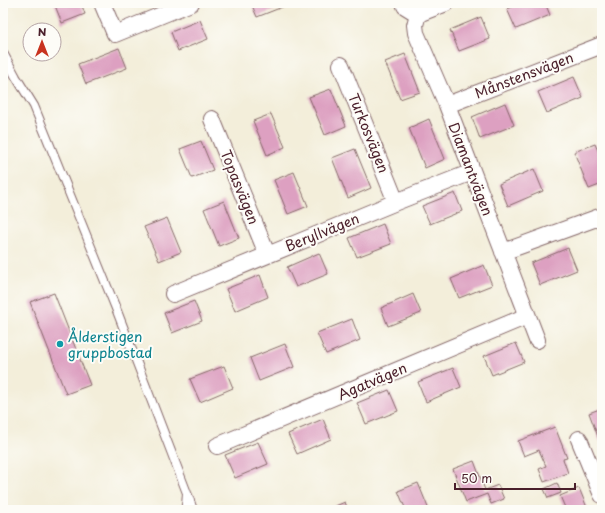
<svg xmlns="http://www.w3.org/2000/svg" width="605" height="513" viewBox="0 0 605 513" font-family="'Playpen Sans',sans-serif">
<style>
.building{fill:#dda0c1}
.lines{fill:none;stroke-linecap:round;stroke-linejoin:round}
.lane-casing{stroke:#856768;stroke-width:10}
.street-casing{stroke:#856768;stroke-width:18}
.lane{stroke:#fff;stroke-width:8}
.street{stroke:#fff;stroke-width:16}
.culture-dot{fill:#0f9aa8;stroke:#fdfcf7;stroke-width:1.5}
.labels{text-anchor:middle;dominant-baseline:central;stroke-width:4;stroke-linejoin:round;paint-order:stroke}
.street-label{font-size:14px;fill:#4a1f2b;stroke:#fdfcf7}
.culture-label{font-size:14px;fill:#0d838f;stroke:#fdfcf7;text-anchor:start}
</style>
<rect width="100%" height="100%" fill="#fdfcf7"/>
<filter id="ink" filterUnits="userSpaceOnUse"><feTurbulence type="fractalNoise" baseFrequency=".025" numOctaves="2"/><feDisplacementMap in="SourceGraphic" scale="8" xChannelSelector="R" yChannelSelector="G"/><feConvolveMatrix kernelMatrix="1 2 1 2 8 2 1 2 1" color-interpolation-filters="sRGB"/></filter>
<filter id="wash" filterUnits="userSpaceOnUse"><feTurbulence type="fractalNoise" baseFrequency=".012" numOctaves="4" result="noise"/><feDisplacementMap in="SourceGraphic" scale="16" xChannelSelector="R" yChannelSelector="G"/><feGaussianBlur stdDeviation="0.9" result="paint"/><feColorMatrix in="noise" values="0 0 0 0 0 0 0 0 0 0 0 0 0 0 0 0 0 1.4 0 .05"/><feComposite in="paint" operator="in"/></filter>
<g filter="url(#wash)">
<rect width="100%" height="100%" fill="#f3eeda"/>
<g id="blocks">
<!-- building -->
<path class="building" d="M54,3H81L85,14L62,23Z
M251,3H289L290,4L257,17Z
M523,3H545L550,15L516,29L507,9Z
M481,17L490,39L459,51L450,30Z
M200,20L208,39L178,51L171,32Z
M119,48L127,68L86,84L78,64Z
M405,54L420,92L400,99L385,62Z
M574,77L583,98L547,113L538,92Z
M331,89L346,126L325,135L309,97Z
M505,103L514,125L480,139L472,117Z
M271,114L285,147L267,155L253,121Z
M429,119L445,159L425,168L409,128Z
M201,141L213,170L192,178L180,149Z
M595,144L602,160V184L589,189L574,152Z
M355,149L371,188L348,198L332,158Z
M534,169L543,191L508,206L499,184Z
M294,172L308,206L288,214L274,180Z
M455,193L462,211L430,224L422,206Z
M224,201L239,238L219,246L204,209Z
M167,218L181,252L159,261L144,227Z
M383,224L391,244L357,257L349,238Z
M568,248L577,270L540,285L531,263Z
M319,253L328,274L296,287L287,267Z
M484,265L492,285L459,298L451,279Z
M260,275L268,297L235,311L226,289Z
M54,293L90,385L66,394L30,302Z
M413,294L421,313L388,326L381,308Z
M194,301L202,321L172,333L164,313Z
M352,319L360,340L326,354L317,333Z
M516,343L524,362L492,375L484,356Z
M285,344L294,367L259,381L250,358Z
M224,366L233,388L200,402L190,379Z
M453,368L461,387L426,402L418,382Z
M389,390L398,411L366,424L357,403Z
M602,408V441L600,442L589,413Z
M323,419L331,439L297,454L288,434Z
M555,427L567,458L563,459L568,473L544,482L539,469L546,466L539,450L524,456L518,441Z
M258,442L268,464L235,478L225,455Z
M474,461L485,490L498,485L504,499L491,504L487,494L466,502L453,469Z
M418,483L429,510H406L398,491Z
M557,483L561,493L548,498L544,489Z
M579,488L588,510H566L560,496Z
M345,502L348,510H326Z"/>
</g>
</g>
<g filter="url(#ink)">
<use href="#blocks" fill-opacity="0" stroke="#856768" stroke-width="1"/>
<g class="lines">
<!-- lane casing -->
<g class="lane-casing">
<path id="lane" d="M3,53L16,77L34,106L117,311L187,493L186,506L184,510
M188,495L193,510"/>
</g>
<!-- street casing -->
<g class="street-casing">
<path id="street" d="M102,3L115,34L191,3
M404,3L405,6L418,14L415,25L416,33L447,105L537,340
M418,14L446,3
M341,65L396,202
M447,105L602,45
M212,119L267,254
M503,252L602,216
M173,294L396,202L472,172
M579,439L602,495
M217,446L527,316"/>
</g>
<!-- lane -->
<use href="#lane" class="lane"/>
<!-- street -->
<use href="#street" class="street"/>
</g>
</g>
<!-- markers -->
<circle class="culture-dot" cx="60" cy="344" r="4"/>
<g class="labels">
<!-- street labels -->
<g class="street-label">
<text transform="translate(524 75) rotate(-21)">Månstensvägen</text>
<text transform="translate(369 133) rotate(68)">Turkosvägen</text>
<text transform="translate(471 169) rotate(69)">Diamantvägen</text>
<text transform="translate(240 187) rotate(68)">Topasvägen</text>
<text transform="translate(322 232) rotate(-22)">Beryllvägen</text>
<text transform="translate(372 381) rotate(-23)">Agatvägen</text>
</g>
<!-- culture labels -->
<g class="culture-label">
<text x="68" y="336">Ålderstigen<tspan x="68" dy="16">gruppbostad</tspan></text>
</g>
</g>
<!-- margin -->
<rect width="605" height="513" fill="none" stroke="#fdfcf7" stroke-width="16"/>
<!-- north arrow -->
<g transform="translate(42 42)"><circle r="19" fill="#fdfcf7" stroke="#b5a4a5"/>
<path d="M0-3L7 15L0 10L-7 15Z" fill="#c8321e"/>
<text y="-6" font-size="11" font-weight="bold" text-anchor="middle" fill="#4a1f2b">N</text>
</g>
<!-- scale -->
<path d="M455 483v6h120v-6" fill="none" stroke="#4a1f2b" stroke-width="2"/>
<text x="461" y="483" font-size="12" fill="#4a1f2b" stroke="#fdfcf7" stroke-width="3" paint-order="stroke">50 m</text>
</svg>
